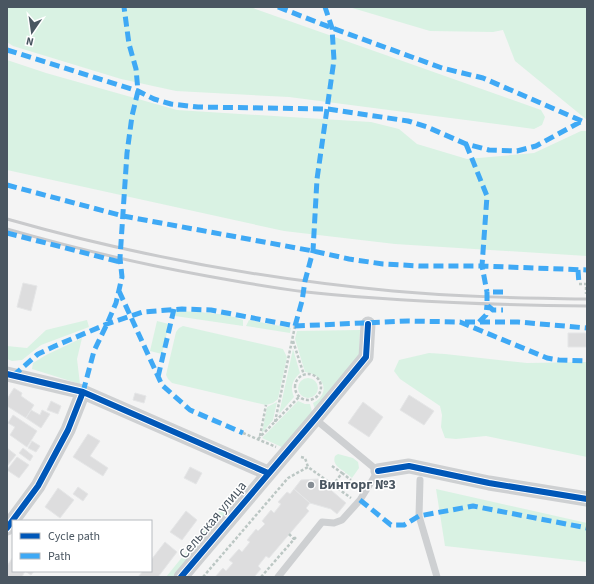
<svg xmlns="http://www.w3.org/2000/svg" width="594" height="584" viewBox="0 0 594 584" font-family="'Source Sans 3',sans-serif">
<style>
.green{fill:#d9f2e3}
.building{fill:#ddddde;stroke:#e5e6e7}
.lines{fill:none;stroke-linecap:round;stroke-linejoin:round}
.path{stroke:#bcc7c4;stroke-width:2.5;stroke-dasharray:3 2;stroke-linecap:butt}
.lane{stroke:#ced0d2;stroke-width:7}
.street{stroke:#ced0d2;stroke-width:15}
.rail{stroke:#c9cacc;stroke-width:3}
.quiet{stroke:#3fa9f5;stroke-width:5;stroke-dasharray:10 5;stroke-linecap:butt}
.cycleway-casing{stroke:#fff;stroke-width:8}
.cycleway{stroke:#0057b8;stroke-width:6}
.poi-dot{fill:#868d94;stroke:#fff;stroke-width:1.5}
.labels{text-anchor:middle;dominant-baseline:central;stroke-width:3;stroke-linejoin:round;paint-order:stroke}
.poi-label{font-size:14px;font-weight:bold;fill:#4a5661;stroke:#fff;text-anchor:start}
.street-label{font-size:14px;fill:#4a5661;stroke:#fff}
</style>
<rect width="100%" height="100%" fill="#f4f4f4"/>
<!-- green -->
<path class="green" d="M7,7H250L541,110L545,117L542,125L534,129L289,97L176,91L121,79L13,46L7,42Z
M349,7H587V120L515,61L503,30L493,32L430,31Z
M7,60L46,73L177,110L371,122L399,129L417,144L467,159L534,153L581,131H587V256L395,244L284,231L7,170Z
M176,311C199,312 221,312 243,320V326L175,316Z
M87,320L89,327L41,345L22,360L12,361L7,359V346L27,348L46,330Z
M249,320L291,328L290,333L246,326Z
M157,321L169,324L162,354L150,351Z
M183,326L283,349L287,357L278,399L273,403L266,405L172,383L168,379L166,375L176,332L179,328Z
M360,330L359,357L316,412L313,403C332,393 323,374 305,372L295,339L297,331Z
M82,338L77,359L80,384L32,369L33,363L46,355Z
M293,349L300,373C292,381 290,387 294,397L279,414Z
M429,353L445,354L527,363L587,362V457L486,436L456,439L445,438L441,427L442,415L440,406L400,379L394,371L399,360Z
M298 388a10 10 0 1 1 20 0a10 10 0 1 1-20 0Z
M298,401L305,404H310L313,415L286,449L262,438Z
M277,402L273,420L262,433L267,407Z
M338,454L353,458L358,462L359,468L352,478L346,473L345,474V472C339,468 332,464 335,456Z
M436,489L587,523V562L445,546Z
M231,497L230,510L177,577H166Z"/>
<!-- building -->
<path class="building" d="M23,283L37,286L31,311L17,307Z
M568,333H587V347H568Z
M14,388L22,393L21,396L34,405L26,418L7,406V399Z
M135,393L146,396L144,403L133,400Z
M409,395L434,411L424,425L400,410Z
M51,401L61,406L58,414L47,410Z
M363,402L383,417L369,437L348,423Z
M31,410L40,415L42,410L50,414L41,428L26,418Z
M13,415L37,431L27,447L10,435L15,427L8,423Z
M88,434L100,441L90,456L108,468L103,476L73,457Z
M32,441L40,446L36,452L28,448Z
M7,448L16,455L7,466Z
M23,448L33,456L30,461L19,453Z
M17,457L29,465L19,478L7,470Z
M190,467L202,473L196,484L184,478Z
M318,479L346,503L337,514L331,509L310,503L294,489L301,480Z
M78,487L88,494L83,501L73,494Z
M58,488L74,500L60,518L45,507Z
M294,489L310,503L306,508L309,511L269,558L266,556L258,566L261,569L254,577H215L223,568L226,571L233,563L229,560L239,549L242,552L250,542L247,540L256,529L258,531L265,524L262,521L271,510L274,513L281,504L278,502L287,492L290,494Z
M186,511L197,520L182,540L170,532Z
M165,542L177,552L158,577H138L143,571H151V560Z
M13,557V571H34L31,575L25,571L22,577H7V566Z"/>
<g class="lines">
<!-- path -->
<path class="path" d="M579,284H586V294
M293,341L304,375
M295 387a13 13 0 1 1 26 0a13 13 0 1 1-26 0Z
M275,422L295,326
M243,433L276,447
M260,436L266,405
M258,439L299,397
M301,457L305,458L308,467
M332,466L342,473L333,485
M342,473L351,480
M289,534L294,539
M203,577L288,478L308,467L351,498
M261,577L296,537"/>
<!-- lane -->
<path class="lane" d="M420,480L419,516L437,577
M278,577L322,522L334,523L342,520L360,500L378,471L315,419"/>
<!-- street -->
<path class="street" d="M7,374L83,392L268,473
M378,471L409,466L489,483L587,499
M7,528L38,486L68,430L83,392
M181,577L315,419L366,357L368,324"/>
<!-- rail -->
<path class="rail" d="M7,219C133,255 263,279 393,291C458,297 522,298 587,299
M7,229C73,248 140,264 207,276C240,282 273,288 306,292C400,302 493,305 587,306"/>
<!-- quiet -->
<path class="quiet" d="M278,7L332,28L442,68L483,78L582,121H587
M7,50L138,91L154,99L171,104L198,107L328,109L408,121L427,127L466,144L489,150L517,151L536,146L582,121
M466,144L487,196L482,266L487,292
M7,185L123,216L313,251L349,259L383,264L420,266H482L587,270
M7,233L120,262
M578,270L579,284
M119,291L162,385L190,410L243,433
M503,292H487V305L493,310H503
M465,322H518L587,328
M479,322L486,315L487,305
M295,326L302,301L305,281L313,251L317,179L334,60L332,28L325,7
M13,376L38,354L55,346L107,324L143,312L182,309L211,310L295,326L408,321L460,322L547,358L559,360L587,361
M158,377L174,309
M83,392L94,351L107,324L116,303L122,277L120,258L127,153L132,116L138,91L136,69L129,44L124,7
M360,500L391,525H404L419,516L473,506L587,528"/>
<!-- cycleway casing -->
<g class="cycleway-casing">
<path id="cycleway" d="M7,374L83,392L268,473
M378,471L409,466L489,483L587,499
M7,528L38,486L68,430L83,392
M181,577L315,419L366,357L368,324"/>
</g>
<!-- cycleway -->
<use href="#cycleway" class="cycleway"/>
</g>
<!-- markers -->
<circle class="poi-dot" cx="311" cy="485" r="4"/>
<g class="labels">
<!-- poi labels -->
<g class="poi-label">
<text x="319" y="485">Винторг №3</text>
</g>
<!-- street labels -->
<g class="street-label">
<text transform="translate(213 520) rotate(-50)">Сельская улица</text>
</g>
</g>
<!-- border -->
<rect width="594" height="584" fill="none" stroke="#4a5661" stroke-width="16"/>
<!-- legend -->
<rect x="12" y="520" width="140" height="52" fill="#ffffff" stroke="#b7bbc0"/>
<rect x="20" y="533" width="20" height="6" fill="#0057b8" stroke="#b7bbc0"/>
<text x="48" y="540" font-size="12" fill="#4a5661">Cycle path</text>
<rect x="20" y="553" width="20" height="6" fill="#3fa9f5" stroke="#b7bbc0"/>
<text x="48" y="560" font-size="12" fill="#4a5661">Path</text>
<!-- north arrow -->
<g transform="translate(32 32) rotate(193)" stroke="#ffffff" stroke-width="3" paint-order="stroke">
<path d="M0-3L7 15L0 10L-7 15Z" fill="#4a5661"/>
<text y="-6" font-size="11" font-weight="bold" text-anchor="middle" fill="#4a5661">N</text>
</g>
</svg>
